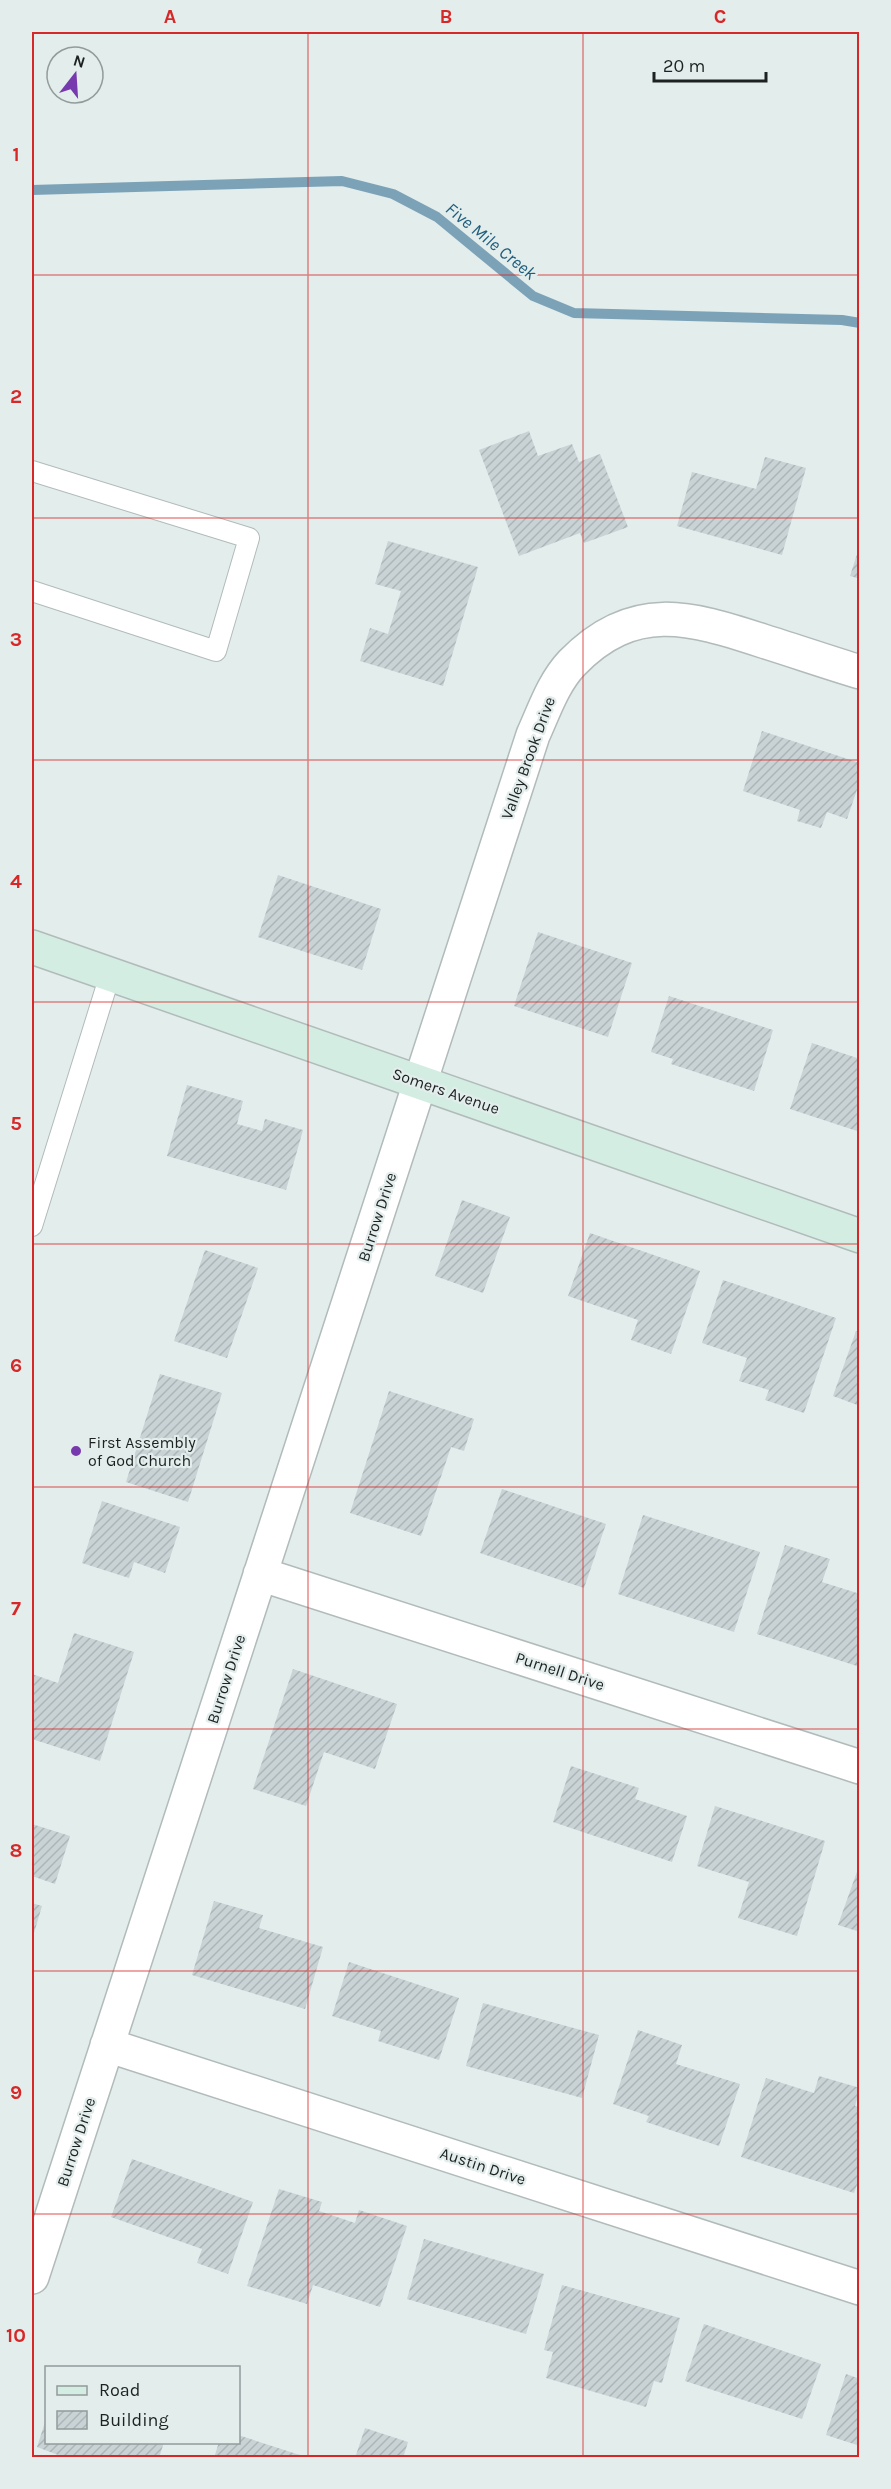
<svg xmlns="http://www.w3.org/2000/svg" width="891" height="2489" viewBox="0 0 891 2489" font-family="Karla,sans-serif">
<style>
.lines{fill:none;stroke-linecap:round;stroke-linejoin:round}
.stream{stroke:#7ca2b8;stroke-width:10}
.building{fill:url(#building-hatch)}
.lane-casing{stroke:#b1bbba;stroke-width:22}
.street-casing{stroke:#b1bbba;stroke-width:36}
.secondary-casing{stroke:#b1bbba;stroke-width:36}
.lane{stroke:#fff;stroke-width:20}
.street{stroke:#fff;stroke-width:33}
.secondary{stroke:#d4ede2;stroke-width:33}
.grid{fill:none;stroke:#d62828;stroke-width:1.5;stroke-opacity:0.55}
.poi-dot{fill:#7739ae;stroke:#e2edec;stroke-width:2}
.labels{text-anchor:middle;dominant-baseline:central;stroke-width:4.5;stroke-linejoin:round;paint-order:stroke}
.street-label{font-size:16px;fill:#1d2121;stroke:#e2edec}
.poi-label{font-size:16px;fill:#1d2121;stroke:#e2edec;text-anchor:start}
.water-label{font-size:18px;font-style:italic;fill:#205e7d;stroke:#e2edec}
.neatline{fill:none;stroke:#d62828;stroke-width:2}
.grid-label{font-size:20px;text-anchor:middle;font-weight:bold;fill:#d62828}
</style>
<defs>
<pattern id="building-hatch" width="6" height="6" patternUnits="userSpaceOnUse" patternTransform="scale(1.5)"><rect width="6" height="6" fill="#c9d3d5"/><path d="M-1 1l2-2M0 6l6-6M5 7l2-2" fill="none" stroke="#acb5b7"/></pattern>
</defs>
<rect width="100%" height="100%" fill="#e2edec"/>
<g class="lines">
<!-- stream -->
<path class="stream" d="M32,190L342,181L393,194L437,217L533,296L574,313L842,320L860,323"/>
</g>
<!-- building -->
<path class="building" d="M529,431L538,456L572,444L579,462L600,454L628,527L584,543L580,533L519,556L479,450Z
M765,457L806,468L782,555L677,526L692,472L756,489Z
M388,541L478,567L443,686L360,661L370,628L388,634L401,591L375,584Z
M859,548H860V579L850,576Z
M762,731L860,763V781L847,819L827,812L821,828L797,821L800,810L743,791Z
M278,875L381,909L362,970L258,937Z
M538,932L632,963L608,1037L514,1006Z
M669,996L773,1030L754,1091L671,1064L673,1059L651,1052Z
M812,1043L860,1059V1132L790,1109Z
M187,1085L243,1101L237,1124L262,1131L265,1119L303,1130L286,1190L167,1156Z
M462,1200L510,1217L483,1293L435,1276Z
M590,1233L700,1271L671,1354L631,1340L638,1320L568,1296Z
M205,1250L258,1268L227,1358L174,1341Z
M723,1280L836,1318L804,1413L765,1400L769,1390L739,1381L747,1358L702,1343Z
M856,1331L860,1333V1406L833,1396Z
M160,1374L222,1393L188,1502L126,1482Z
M389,1391L474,1419L464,1451L451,1447L421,1536L350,1513Z
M502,1489L606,1524L584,1588L480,1553Z
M102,1501L180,1527L165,1573L134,1562L129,1578L82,1563Z
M643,1515L760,1552L734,1632L618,1594Z
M785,1545L830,1559L822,1582L860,1594V1667L757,1634Z
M74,1633L134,1652L100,1761L32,1739V1674L58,1683Z
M293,1669L397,1704L375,1769L324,1752L306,1806L253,1789Z
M571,1766L639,1788L635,1799L687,1816L672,1862L553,1822Z
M715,1806L825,1841L797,1936L738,1918L749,1882L697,1866Z
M32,1824L70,1836L55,1884L32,1876Z
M859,1866H860V1932L838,1925Z
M214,1901L263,1915L259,1928L323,1947L305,2009L192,1975Z
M32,1903L42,1906L32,1940Z
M349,1962L459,1998L439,2060L378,2041L381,2031L332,2016Z
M483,2003L599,2035L582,2098L466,2066Z
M638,2030L682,2045L676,2064L740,2084L719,2146L646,2122L649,2116L613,2104Z
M819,2076L860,2088L855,2106L860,2107V2177L854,2193L741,2157L766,2078L814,2093Z
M132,2159L253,2202L228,2274L197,2263L202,2249L111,2217Z
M279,2189L322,2202L319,2211L355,2223L359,2210L407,2226L380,2307L313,2285L307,2304L247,2286Z
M424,2239L544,2274L526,2334L407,2299Z
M562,2285L680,2318L662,2383L654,2381L646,2407L546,2378L553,2352L544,2350Z
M704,2324L821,2364L802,2419L685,2381Z
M846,2374L860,2379V2446L826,2435Z
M46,2419V2442H164L159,2458H66L37,2447Z
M365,2428L408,2442L403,2458H355Z
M238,2435L306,2457V2458H214L219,2442H238Z"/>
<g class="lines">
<!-- lane casing -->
<g class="lane-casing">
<path id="lane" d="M32,471L249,538L216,651L32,591
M32,1226L110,975"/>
</g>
<!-- street casing -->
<g class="street-casing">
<path id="street" d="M260,1574L860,1767
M107,2045L860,2288
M32,2277L533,735C544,711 553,683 572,663C633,600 690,617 763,641C795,651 827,662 860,672"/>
</g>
<!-- secondary casing -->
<g class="secondary-casing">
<path id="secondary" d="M32,947L860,1236"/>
</g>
<!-- lane -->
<use href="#lane" class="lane"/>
<!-- street -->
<use href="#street" class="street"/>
<!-- secondary -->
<use href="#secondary" class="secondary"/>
</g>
<!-- grid -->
<path class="grid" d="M308,32V2458M583,32V2458M32,275H860M32,518H860M32,760H860M32,1002H860M32,1244H860M32,1487H860M32,1729H860M32,1971H860M32,2214H860"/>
<!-- markers -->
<circle class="poi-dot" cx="76" cy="1451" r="6"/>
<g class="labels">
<!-- street labels -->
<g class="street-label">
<text transform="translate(528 758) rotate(-70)">Valley Brook Drive</text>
<text transform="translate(446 1091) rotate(19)">Somers Avenue</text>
<text transform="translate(377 1217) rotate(-72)">Burrow Drive</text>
<text transform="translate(560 1671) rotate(18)">Purnell Drive</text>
<text transform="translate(226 1679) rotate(-72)">Burrow Drive</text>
<text transform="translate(76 2142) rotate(-72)">Burrow Drive</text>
<text transform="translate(483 2166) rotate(18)">Austin Drive</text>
</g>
<!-- poi labels -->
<g class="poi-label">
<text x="88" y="1442">First Assembly<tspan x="88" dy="18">of God Church</tspan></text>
</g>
<!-- water labels -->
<g class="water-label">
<text transform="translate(491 241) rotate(39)">Five Mile Creek</text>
</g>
</g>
<!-- border -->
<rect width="891" height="2489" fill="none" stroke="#e2edec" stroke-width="66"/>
<!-- legend -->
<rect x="45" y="2366" width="195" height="78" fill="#e2edec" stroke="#939b9b" stroke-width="1.5"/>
<rect x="57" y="2386" width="30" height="9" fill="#d4ede2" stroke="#939b9b" stroke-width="1.5"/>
<text x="99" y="2396" font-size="18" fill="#1d2121">Road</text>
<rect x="57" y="2411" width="30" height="18" fill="url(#building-hatch)" stroke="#939b9b" stroke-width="1.5"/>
<text x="99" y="2426" font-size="18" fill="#1d2121">Building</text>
<!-- north arrow -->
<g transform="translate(75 75) rotate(17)"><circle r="28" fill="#e2edec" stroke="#939b9b" stroke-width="1.5"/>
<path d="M0-4.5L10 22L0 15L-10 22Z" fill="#7739ae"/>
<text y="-9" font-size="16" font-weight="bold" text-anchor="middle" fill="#1d2121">N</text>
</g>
<!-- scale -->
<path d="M654 72v9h112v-9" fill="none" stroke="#1d2121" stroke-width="3"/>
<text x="663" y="72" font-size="18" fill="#1d2121" stroke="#e2edec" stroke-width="4.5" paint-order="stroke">20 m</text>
<rect x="33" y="33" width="825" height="2423" class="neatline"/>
<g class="grid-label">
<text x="170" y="23">A</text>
<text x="446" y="23">B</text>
<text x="720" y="23">C</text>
<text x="16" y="161">1</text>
<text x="16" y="403">2</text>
<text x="16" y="646">3</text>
<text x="16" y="888">4</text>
<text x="16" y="1130">5</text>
<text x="16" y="1372">6</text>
<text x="16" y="1615">7</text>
<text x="16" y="1857">8</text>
<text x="16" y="2099">9</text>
<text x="16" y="2342">10</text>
</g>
</svg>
